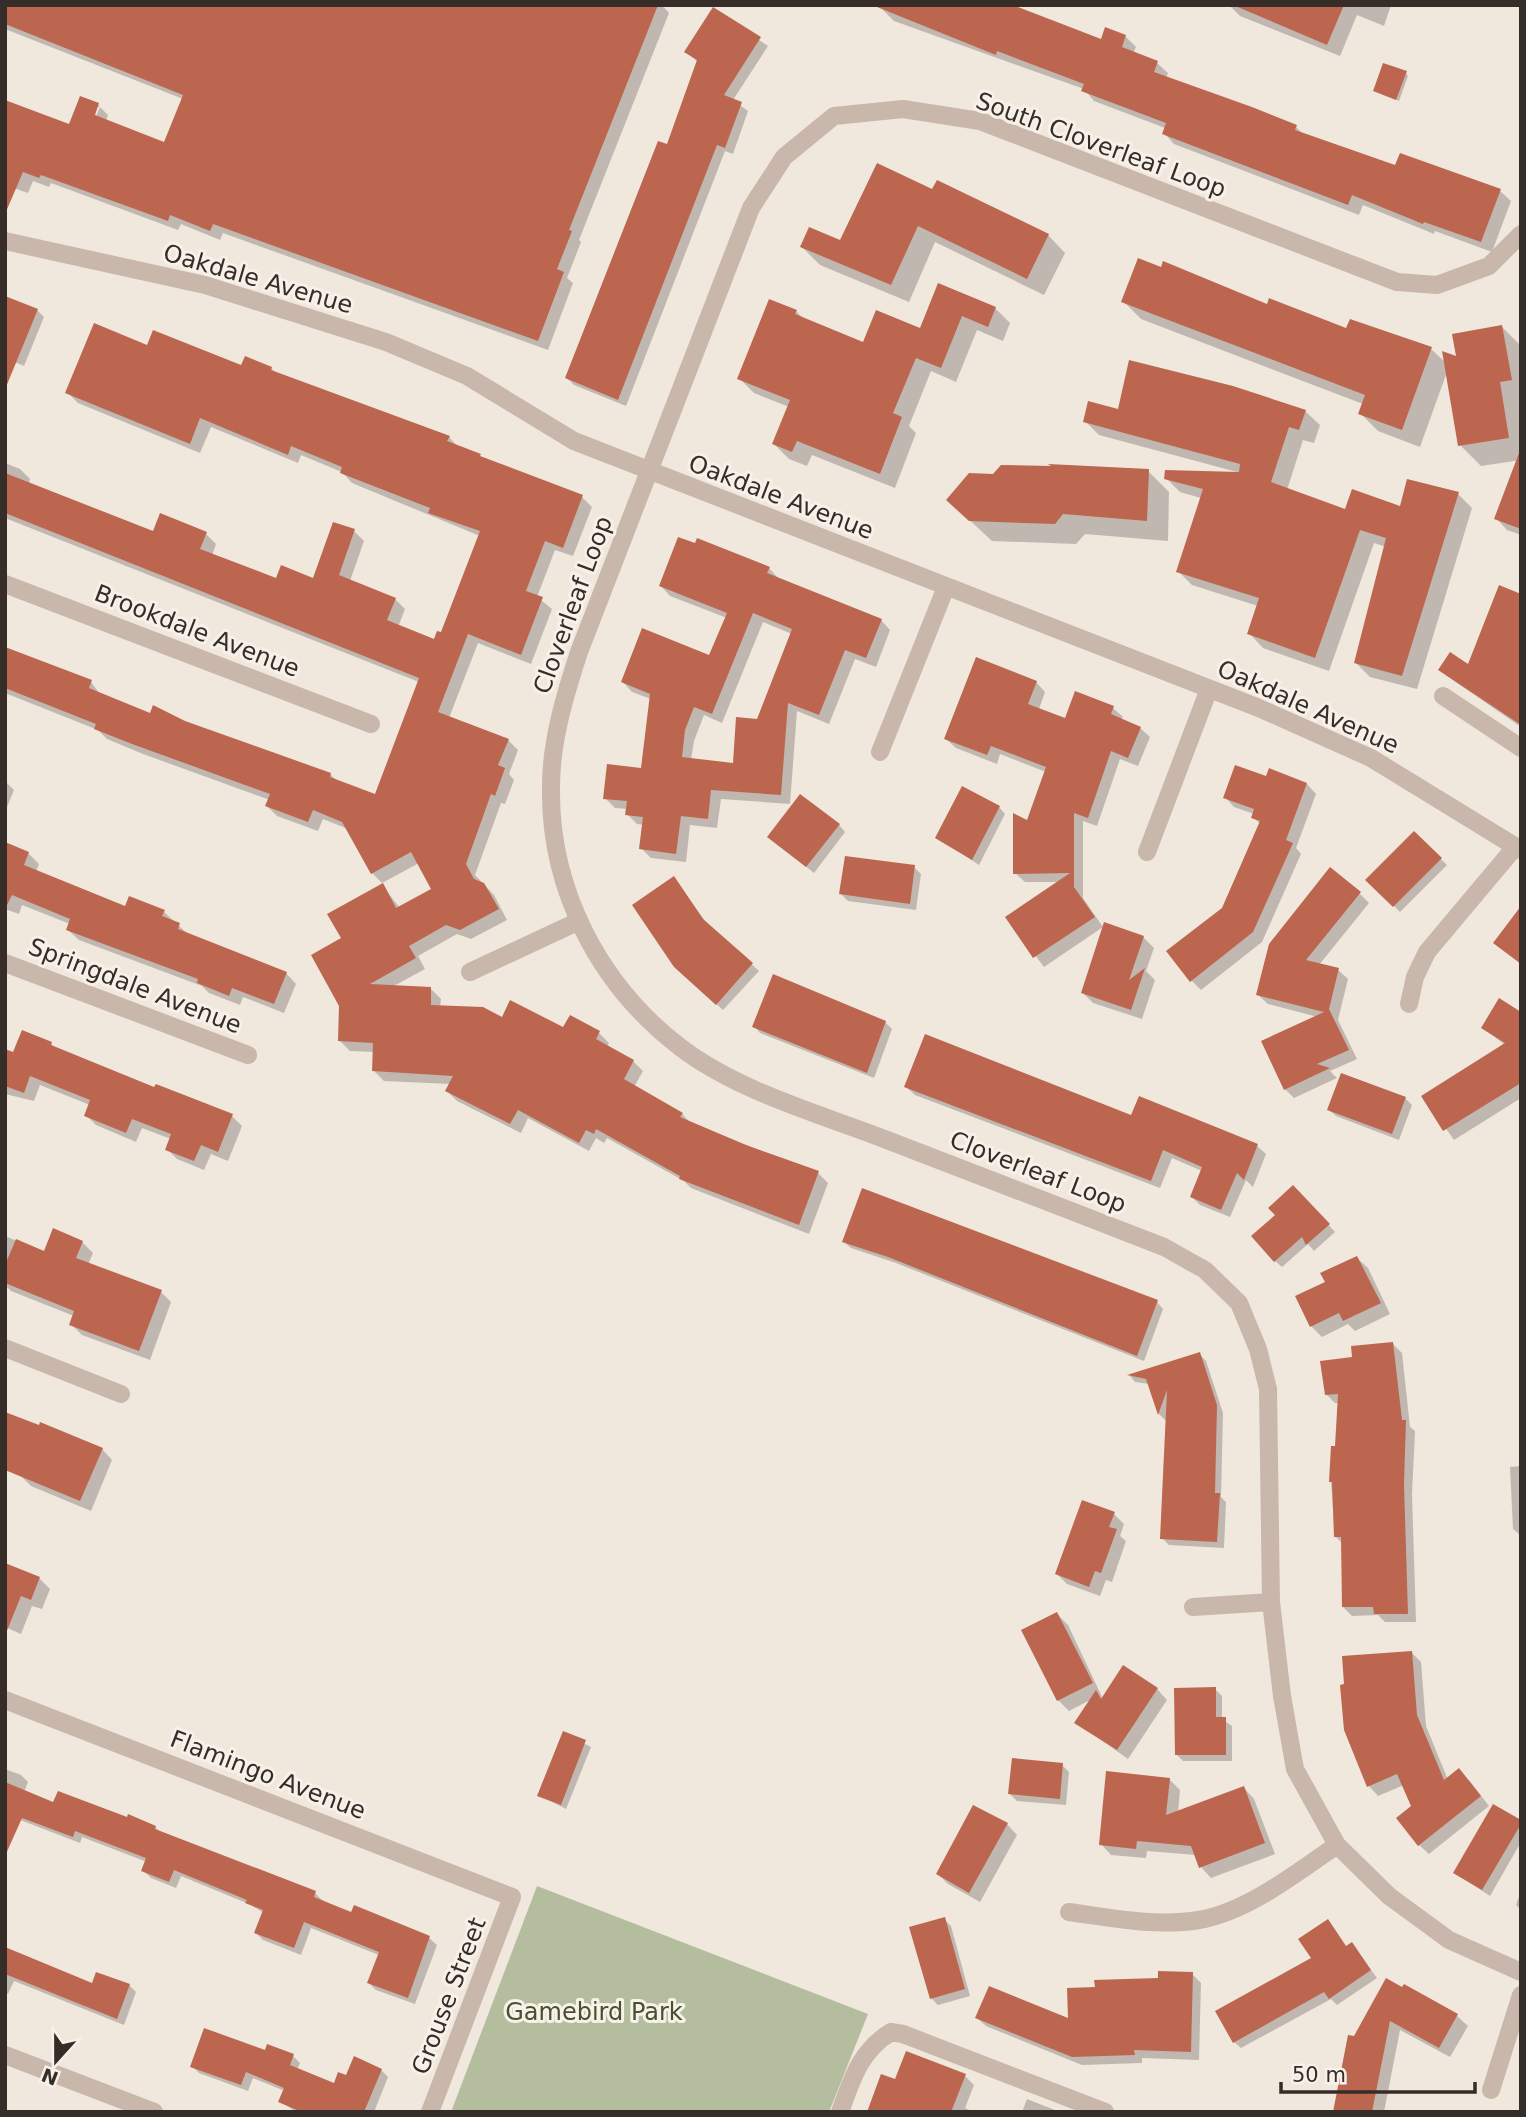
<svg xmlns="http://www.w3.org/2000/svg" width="1526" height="2117" viewBox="0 0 1526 2117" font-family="'DejaVu Sans',sans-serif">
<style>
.green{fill:#b4be9e}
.shadow{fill:#0003;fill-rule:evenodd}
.building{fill:#bc664f;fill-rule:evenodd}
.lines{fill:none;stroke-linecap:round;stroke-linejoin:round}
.minor{stroke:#c8b7aa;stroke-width:18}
.labels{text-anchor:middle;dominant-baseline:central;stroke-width:6;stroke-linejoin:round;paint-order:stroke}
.street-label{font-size:24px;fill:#362d29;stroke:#f8f1e9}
.park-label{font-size:24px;fill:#46522f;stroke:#f8f1e9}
</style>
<rect width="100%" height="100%" fill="#f0e7dd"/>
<!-- green -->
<path class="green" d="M537,1886L868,2014L829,2112H451Z"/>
<!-- shadow -->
<path class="shadow" d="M5,5H662L669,13L579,240L581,242L567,278L573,283L548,350L223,233L220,240L181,224L178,230L51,183L49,187L33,181L28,193L5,185L98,105L108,115L106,121L165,145L183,99L5,29ZM96,107H100L93,124Z
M885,5L1102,41L1125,36L1136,47L1133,54L1157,63L1168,73L1166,78L1296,127L1304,135L1396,167L1500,191L1511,201L1492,252L1435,231L1434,234L1363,205L1359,215L1174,144L1164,133L1165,128L1094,101L1084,89L894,21L883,10Z
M1229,5H1391L1384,26L1357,15L1340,56L1240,16Z
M713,9L768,46L733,100L748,111L733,154L725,151L626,406L574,385L567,378L668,146L698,62L686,52Z
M1406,73L1408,76L1399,101L1375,90Z
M933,192L1048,235L1065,253L1044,295L935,242L909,302L820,265L802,247L841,242Z
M939,285L995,308L1010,323L1003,341L977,330L956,382L931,371L909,426L916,433L895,488L812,455L807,466L789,459L774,444L789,407L754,393L739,378L796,311L805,320L864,344L921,330Z
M1123,301L1268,306L1348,330L1431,349L1446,363L1502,327L1521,346V460L1481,466L1460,445L1447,372L1420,447L1378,431L1360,413L1363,404L1141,319Z
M37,310L44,317L24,366L5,358Z
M148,347L242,367L271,368L277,374L449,437L458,447L484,460L582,497L592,507L573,556L555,550L537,597L552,609L531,664L478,643L449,718L508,740L518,750L509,774L514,780L505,804L501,803L475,875L494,895L507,920L471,939L457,934L418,956L425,969L392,987L431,989L441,999L440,1007L599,1033L609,1043L607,1047L633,1061L643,1071L634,1087L682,1114L692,1124L818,1173L828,1183L809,1234L691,1188L684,1181L607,1138L604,1143L596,1138L589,1151L528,1118L521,1133L457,1101L447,1091L451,1084L384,1081L374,1071V1052L350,1051L340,1041L343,939L382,885L400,908L433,889L419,863L382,883L372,873L348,829L323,819L318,831L277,816L267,806L270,800L143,754L107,739L98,730L5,693V647L91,682L100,694L151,715L184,722L331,775L337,781L376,796L419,682L5,518V463L20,469L30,479L29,484L154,533L161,516L206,534L216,544L212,556L277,581L314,580L354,531L364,541L350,581L395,599L405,609L398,627L435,642L442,634L480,536L352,483L342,472L301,455L298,463L211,427L200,453L78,403L68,393Z
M1119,411H1305L1320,425L1314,443L1303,440L1287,490L1346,511L1401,508L1458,494L1472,508L1417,689L1370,677L1355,662L1386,547L1374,543L1329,671L1263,648L1249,633L1258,606L1192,585L1178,571L1201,498L1180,492L1166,478L1237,472L1099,435L1085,421Z
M1148,471L1169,492L1168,541L1085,534L1076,544L992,541L948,500Z
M1521,478V535L1507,530L1496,518Z
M769,568L778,578L881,620L890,630L876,667L855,659L829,724L797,711L790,804L721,799L717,828L690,825L686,862L651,858L641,848L644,825L637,824L627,814L628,809L615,808L605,798L643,770L651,699L632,692L623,682L710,657L727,618L670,596L661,586ZM763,622L792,634L758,721L734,765L691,760L694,741L704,715L722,723Z
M1440,669L1521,703V727L1447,676Z
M1036,682L1045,692L1039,709L1066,720L1113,708L1123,717L1121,720L1140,728L1150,737L1138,766L1120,759L1097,826L1083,821V898L1103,927L1044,967L1007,918L1060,882H1025L1015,873L1046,772L1000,754L997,764L956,748L946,739Z
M1270,771L1307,784L1316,794L1296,848L1301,854L1262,942L1201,990L1191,980L1261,825L1253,817L1254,814L1234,807L1225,797L1267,778Z
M5,781L14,790L5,812Z
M999,807L1005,814L979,865L937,837Z
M839,825L845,832L814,873L769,837Z
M1414,833L1447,865L1400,912L1368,880Z
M5,844L28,853L39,864L36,872L126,908L130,898L164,912L189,935L286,973L296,984L284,1013L243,997L240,1005L209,993L202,986L79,940L68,930L70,924L22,905L19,914L5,909Z
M914,867L921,874L916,910L848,901L841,894Z
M674,878L708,925L759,971L723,1010L683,974Z
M1359,893L1369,903L1319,965L1338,970L1348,979L1338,1020L1357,1059L1330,1071L1337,1078L1294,1098L1285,1089L1318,1017L1268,1004L1258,995Z
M1143,937L1154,948L1146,971L1155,980L1142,1019L1093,1003L1083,993Z
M1521,1014V1098L1454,1140L1423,1096L1505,1045L1483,1028Z
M885,1022L892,1029L874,1078L760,1033L754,1026Z
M51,1044L58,1050L155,1090L157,1086L232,1116L242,1126L228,1161L211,1154L204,1170L177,1159L167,1149L171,1139L142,1128L136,1142L96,1125L86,1115L90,1105L40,1085L34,1101L5,1094V1051L14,1055Z
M906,1087L1132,1117L1140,1098L1257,1146L1266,1154L1253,1187L1246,1180L1230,1217L1200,1205L1192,1197L1202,1171L1172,1158L1160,1188L915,1095Z
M1405,1098L1412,1105L1399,1140L1336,1116L1329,1110Z
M1300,1194L1335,1232L1314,1251L1308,1244L1282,1267L1275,1261Z
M5,1236L45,1253L82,1242L93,1253L88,1265L161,1292L171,1302L150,1360L82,1335L71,1324L74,1316L11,1291L5,1285Z
M844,1242L1157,1302L1163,1309L1144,1361L896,1263L851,1248Z
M1357,1258L1368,1268L1390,1314L1355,1331L1348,1324L1322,1337L1311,1326L1327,1283Z
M1393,1344L1402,1353L1410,1427L1415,1431L1412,1494L1416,1622H1385L1378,1615L1352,1616L1343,1607V1544L1335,1536L1331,1481L1337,1448L1339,1403H1335L1326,1394L1354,1359Z
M1199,1354L1206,1361L1223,1413L1221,1497L1226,1502L1224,1548L1169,1545L1162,1538L1167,1422L1159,1414L1149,1384L1135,1382L1130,1376Z
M102,1449L112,1460L91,1511L31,1486L20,1475Z
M1521,1466V1536L1513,1529L1510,1467Z
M1114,1514L1124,1524L1120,1536L1126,1541L1112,1582L1106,1580L1100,1596L1067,1584L1057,1574Z
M5,1565L39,1578L50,1589L42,1609L32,1606L21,1634L5,1627Z
M1057,1614L1068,1625L1103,1699L1157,1689L1167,1700L1128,1759L1077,1723L1092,1699L1069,1711L1058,1700Z
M1412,1653L1421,1662L1426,1726L1448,1780H1469L1489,1806L1429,1854L1419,1845L1413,1807L1404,1785L1378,1796L1369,1786Z
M1215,1689L1222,1696V1719L1232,1726V1761H1183L1177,1755Z
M564,1733L591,1747L566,1809L539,1795Z
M1062,1765L1069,1772L1066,1805L1017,1801L1010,1794Z
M5,1769L21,1775L28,1782L24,1792L55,1804L155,1827L161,1833L315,1893L322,1900L352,1914L429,1938L437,1945L415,2004L376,1990L369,1983L379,1955L311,1928L301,1955L263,1940L256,1933L264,1913L249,1904L181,1876L176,1888L151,1878L143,1870L147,1862L82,1837L80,1843L15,1818L5,1810Z
M1169,1779L1180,1790L1178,1813L1244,1788L1254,1799L1275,1854L1211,1878L1201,1867L1196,1855L1147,1851L1146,1858L1111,1855L1101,1844Z
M1521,1822V1842L1490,1896L1455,1873Z
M1007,1824L1017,1835L980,1902L948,1884L938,1874Z
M1521,1891V1910L1516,1905Z
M944,1919L951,1926L970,1996L938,2005L931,1998Z
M1352,1944L1377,1978L1337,2005L1331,1999L1241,2048L1234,2042Z
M5,1949L93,1985H129L136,1992L124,2025L14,1981L8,1994L5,1993Z
M1192,1974L1201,1983L1199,2060L1142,2058V2063L1082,2065L986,2026L977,2018L1070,2020L1096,1989Z
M1405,1986L1457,2016L1468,2026L1450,2057L1400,2030L1384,2112H1335L1355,2038Z
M266,2052L293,2056L300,2063L297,2070L335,2086L347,2077L381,2070L388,2077L374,2112H296L280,2101L285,2091L253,2078L248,2091L199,2073L192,2066Z
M965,2076L974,2085L965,2108L974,2112H867L896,2081Z
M1027,2099L1060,2112H1022Z"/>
<!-- building -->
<path class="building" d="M5,5H658L569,230L572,231L557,269L564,272L538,341L213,224L210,231L170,215L168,221L41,175L39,178L23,172L5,214V100L69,124L80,96L99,103L95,115L164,142L183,95L5,24Z
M872,5H1013L1101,39L1105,27L1126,35L1122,47L1158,61L1154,72L1252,107L1297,125L1295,130L1395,165L1400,153L1501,189L1481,242L1424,222L1423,224L1352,195L1348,205L1162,134L1166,123L1081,91L1084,84L997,51L996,55Z
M1233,5H1344L1327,45Z
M713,7L761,37L724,95L742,102L725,148L717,145L618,400L565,378L658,141L667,144L697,60L684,52Z
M1383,63L1407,71L1396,100L1373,91Z
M877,163L932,189L937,180L1049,234L1027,279L918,226L891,285L800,247L809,227L840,240Z
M1138,258L1161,267L1163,261L1267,304L1269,298L1346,328L1350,319L1432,347L1402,430L1358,414L1365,395L1121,302Z
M938,283L996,307L988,327L962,316L941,368L916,358L893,413L902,417L880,474L797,441L792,452L772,444L790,400L737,379L769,299L797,310L795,314L863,342L876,310L920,328Z
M5,296L38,309L6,387H5Z
M94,323L147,345L153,330L241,365L245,356L272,367L271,370L450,436L447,441L481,454L480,456L583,495L563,548L545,541L526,591L543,597L521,655L468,634L438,712L509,739L498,765L505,768L495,796L491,794L466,864L474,879L484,883L499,909L460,930L446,925L409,946L416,958L370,984L431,987V1005L483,1007L502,1017L510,1000L563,1027L570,1015L600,1031L596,1039L634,1060L624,1079L683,1113L680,1117L746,1145L819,1171L799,1225L679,1179L680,1176L596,1129L594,1134L586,1130L579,1143L518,1110L510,1124L445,1091L453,1076L372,1071L373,1043L338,1041L339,1006L311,955L341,938L327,914L383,883L396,908L431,889L411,852L371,874L342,822L313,810L308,822L265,806L270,794L132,744L94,729L96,724L5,688V647L92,680L89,688L150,713L153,705L185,721L331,773L330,777L375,794L419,678L5,513V473L153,531L160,513L207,532L200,549L276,578L281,565L313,578L333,522L355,529L339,575L396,598L387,620L434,639L437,631L441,632L480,531L428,513L430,508L340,473L342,467L291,446L288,455L200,418L190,444L65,393Z
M1502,325L1512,380L1500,382L1509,438L1458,446L1442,351L1456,356L1452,334Z
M1129,360L1233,386L1306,410L1299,430L1289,427L1271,482L1345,509L1352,489L1400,506L1407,479L1459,492L1402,676L1354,663L1386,538L1360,530L1315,658L1247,634L1259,598L1176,572L1203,489L1164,479L1165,470L1239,472L1240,464L1083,422L1088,401L1118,409Z
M1519,453H1521V529L1494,519Z
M1048,464L1149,469L1147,521L1063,514L1055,524L969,521L946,500L969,473L993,474L1001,465L1051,466Z
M678,537L695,543L697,538L770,567L767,573L882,619L866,658L845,650L819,715L788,703L781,795L711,790L708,819L681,816L676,854L639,849L643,817L625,815L627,801L603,799L607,764L641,768L650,694L621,682L642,628L709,655L727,613L659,586ZM753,613L792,629L757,719L736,717L733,763L682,757L685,730L694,707L712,714Z
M1499,585L1521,594V725L1438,670L1450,652L1468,664Z
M976,657L1037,681L1028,704L1065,718L1075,691L1114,706L1111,714L1141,727L1128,758L1111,751L1088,818L1074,813V887L1095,917L1033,958L1005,917L1070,873L1013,874V813L1027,820L1046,767L991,746L987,755L944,739Z
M1235,765L1266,776L1269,768L1307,783L1286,840L1293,843L1253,932L1190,982L1166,951L1222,908L1260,821L1251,818L1254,809L1223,798Z
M962,786L1000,806L972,860L935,838Z
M800,794L840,824L806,867L767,837Z
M1414,831L1442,858L1393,907L1365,880Z
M5,842L29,852L24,865L125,906L129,896L165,910L162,916L180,923L178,929L287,972L274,1004L232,988L229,996L197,983L198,979L66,930L70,919L12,895L5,909Z
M845,856L915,865L910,904L839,894Z
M1330,867L1361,892L1306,960L1339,968L1329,1009L1349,1050L1317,1064L1330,1068L1284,1090L1261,1041L1324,1012L1256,995L1269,944Z
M674,876L703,919L753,963L716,1005L674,967L632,905Z
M1521,906V964L1493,943Z
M1104,922L1144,936L1129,980L1145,968L1131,1010L1081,993Z
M773,974L886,1021L867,1073L752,1027Z
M1499,998L1521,1012V1083L1443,1131L1421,1096L1505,1043L1481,1028Z
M22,1030L52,1042L51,1045L154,1087L156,1084L233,1114L218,1152L201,1145L194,1161L165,1150L171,1134L132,1119L126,1133L84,1116L90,1100L30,1076L24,1093L5,1086V1049L13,1052Z
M925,1034L1131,1115L1139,1096L1258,1144L1244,1180L1237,1173L1221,1210L1190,1197L1202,1167L1163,1150L1151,1181L904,1087Z
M1341,1073L1406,1097L1392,1134L1327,1110Z
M1293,1185L1330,1224L1306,1245L1302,1237L1274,1262L1251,1236L1275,1215L1268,1208Z
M862,1188L1158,1300L1137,1356L888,1257L842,1242Z
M53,1228L83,1241L76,1258L162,1290L139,1351L69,1325L74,1311L5,1283V1265L16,1239L44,1251Z
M1357,1256L1381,1303L1343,1321L1339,1313L1310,1327L1295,1296L1325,1282L1320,1273Z
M1393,1342L1402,1420H1406L1404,1484L1408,1614H1374L1373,1607H1342L1341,1537H1334L1332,1482H1329L1331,1446H1335L1338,1394L1325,1395L1320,1361L1352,1357L1351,1346Z
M1200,1352L1217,1405L1215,1493H1220L1217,1542L1160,1539L1167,1390L1158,1415L1146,1379L1127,1375Z
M5,1412L39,1425L40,1422L103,1448L80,1501L5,1470Z
M1082,1500L1115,1512L1109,1527L1117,1529L1101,1573L1095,1571L1089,1587L1055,1574Z
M5,1563L40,1577L31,1600L21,1596L6,1633Z
M1057,1612L1093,1683L1057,1701L1021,1630Z
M1412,1651L1417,1715L1444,1780L1459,1768L1481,1796L1418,1846L1396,1818L1411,1806L1397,1774L1367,1787L1344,1730L1340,1685L1344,1684L1342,1656Z
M1123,1665L1158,1688L1117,1750L1074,1723L1096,1690L1101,1699Z
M1216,1687V1717H1226V1755H1175L1174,1688Z
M563,1731L586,1740L561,1805L537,1796Z
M1012,1758L1063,1763L1060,1799L1008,1794Z
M1106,1771L1170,1778L1166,1815L1244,1786L1265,1843L1199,1868L1191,1846L1137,1841L1136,1849L1099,1845Z
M5,1782L53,1802L58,1791L127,1817L128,1814L156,1826L155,1829L316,1891L314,1897L351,1912L354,1905L430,1936L408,1998L367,1983L379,1952L304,1922L294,1948L254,1933L263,1910L245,1903L247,1900L174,1870L169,1882L141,1871L146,1858L75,1831L73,1837L22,1818L5,1856Z
M1493,1804L1521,1820V1824L1482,1890L1453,1873Z
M973,1805L1008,1823L969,1893L936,1874Z
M945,1917L965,1989L930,1999L909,1927Z
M1328,1919L1346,1946L1352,1942L1371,1970L1329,1999L1324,1992L1233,2043L1215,2011L1311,1958L1298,1939Z
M5,1947L92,1983L96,1972L130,1984L117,2019L5,1974Z
M1158,1971L1193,1972L1191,2052L1134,2050L1135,2055L1072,2057L975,2018L989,1986L1068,2018L1067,1988L1095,1987L1094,1980L1158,1978Z
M1386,1978L1402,1987L1404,1984L1458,2014L1439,2048L1390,2021L1372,2112H1333L1348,2035L1354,2036Z
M204,2028L265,2050L267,2044L294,2054L290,2065L334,2083L338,2072L346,2075L354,2056L382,2069L364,2112H302L278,2102L284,2088L246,2072L241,2085L190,2067Z
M906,2051L966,2074L951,2112H867L881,2074L895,2079Z"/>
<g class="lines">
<!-- minor -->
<path class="minor" d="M1521,234L1489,266L1437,285L1397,282L980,121L903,109L834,116L784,157L751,208L579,652C565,695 551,741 551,786C549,889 599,985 680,1047C737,1091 820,1114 887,1140C980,1176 1072,1211 1164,1247L1205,1270L1239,1303L1258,1349L1268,1389L1271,1602L1282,1696L1295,1769L1337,1845L1389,1896L1449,1940L1521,1972
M5,241L205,285L386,342L467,376L574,441L1259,708L1371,758L1521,850
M5,584L371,724
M1443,696L1521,748
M880,752L946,587
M1147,852L1209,689
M5,963L248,1055
M470,972L577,922
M1409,1004L1415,977L1427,952L1516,846
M5,1348L121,1394
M1193,1607L1271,1602
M5,1700L512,1897L430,2112
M1069,1912C1112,1918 1156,1927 1199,1920C1247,1912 1298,1872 1337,1845
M5,2055L154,2112
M1491,2090L1521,1995
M840,2112C852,2079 860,2051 891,2032L903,2034L1105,2112"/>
</g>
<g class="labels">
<!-- street labels -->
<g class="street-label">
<text transform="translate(1101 145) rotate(20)">South Cloverleaf Loop</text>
<text transform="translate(258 279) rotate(16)">Oakdale Avenue</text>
<text transform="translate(781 497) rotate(21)">Oakdale Avenue</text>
<text transform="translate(573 605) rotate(-70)">Cloverleaf Loop</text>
<text transform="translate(197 631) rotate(21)">Brookdale Avenue</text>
<text transform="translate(1308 707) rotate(24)">Oakdale Avenue</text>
<text transform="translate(135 986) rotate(21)">Springdale Avenue</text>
<text transform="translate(1038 1172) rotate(21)">Cloverleaf Loop</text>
<text transform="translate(268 1775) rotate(21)">Flamingo Avenue</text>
<text transform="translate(449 1996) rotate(-69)">Grouse Street</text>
</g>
<!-- park labels -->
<g class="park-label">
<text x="594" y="2012">Gamebird Park</text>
</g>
</g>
<!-- border -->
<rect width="1526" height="2117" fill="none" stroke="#362d29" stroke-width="14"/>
<!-- north arrow -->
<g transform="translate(56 2061) rotate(201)" stroke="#f8f1e9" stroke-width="5" paint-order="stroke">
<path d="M0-5L12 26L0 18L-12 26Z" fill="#362d29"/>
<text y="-10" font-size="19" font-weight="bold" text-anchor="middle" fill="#362d29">N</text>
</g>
<!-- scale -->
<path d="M1281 2082v10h194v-10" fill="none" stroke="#362d29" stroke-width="3.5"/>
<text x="1292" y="2082" font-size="21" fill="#362d29" stroke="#f8f1e9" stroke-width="5" paint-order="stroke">50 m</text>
</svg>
